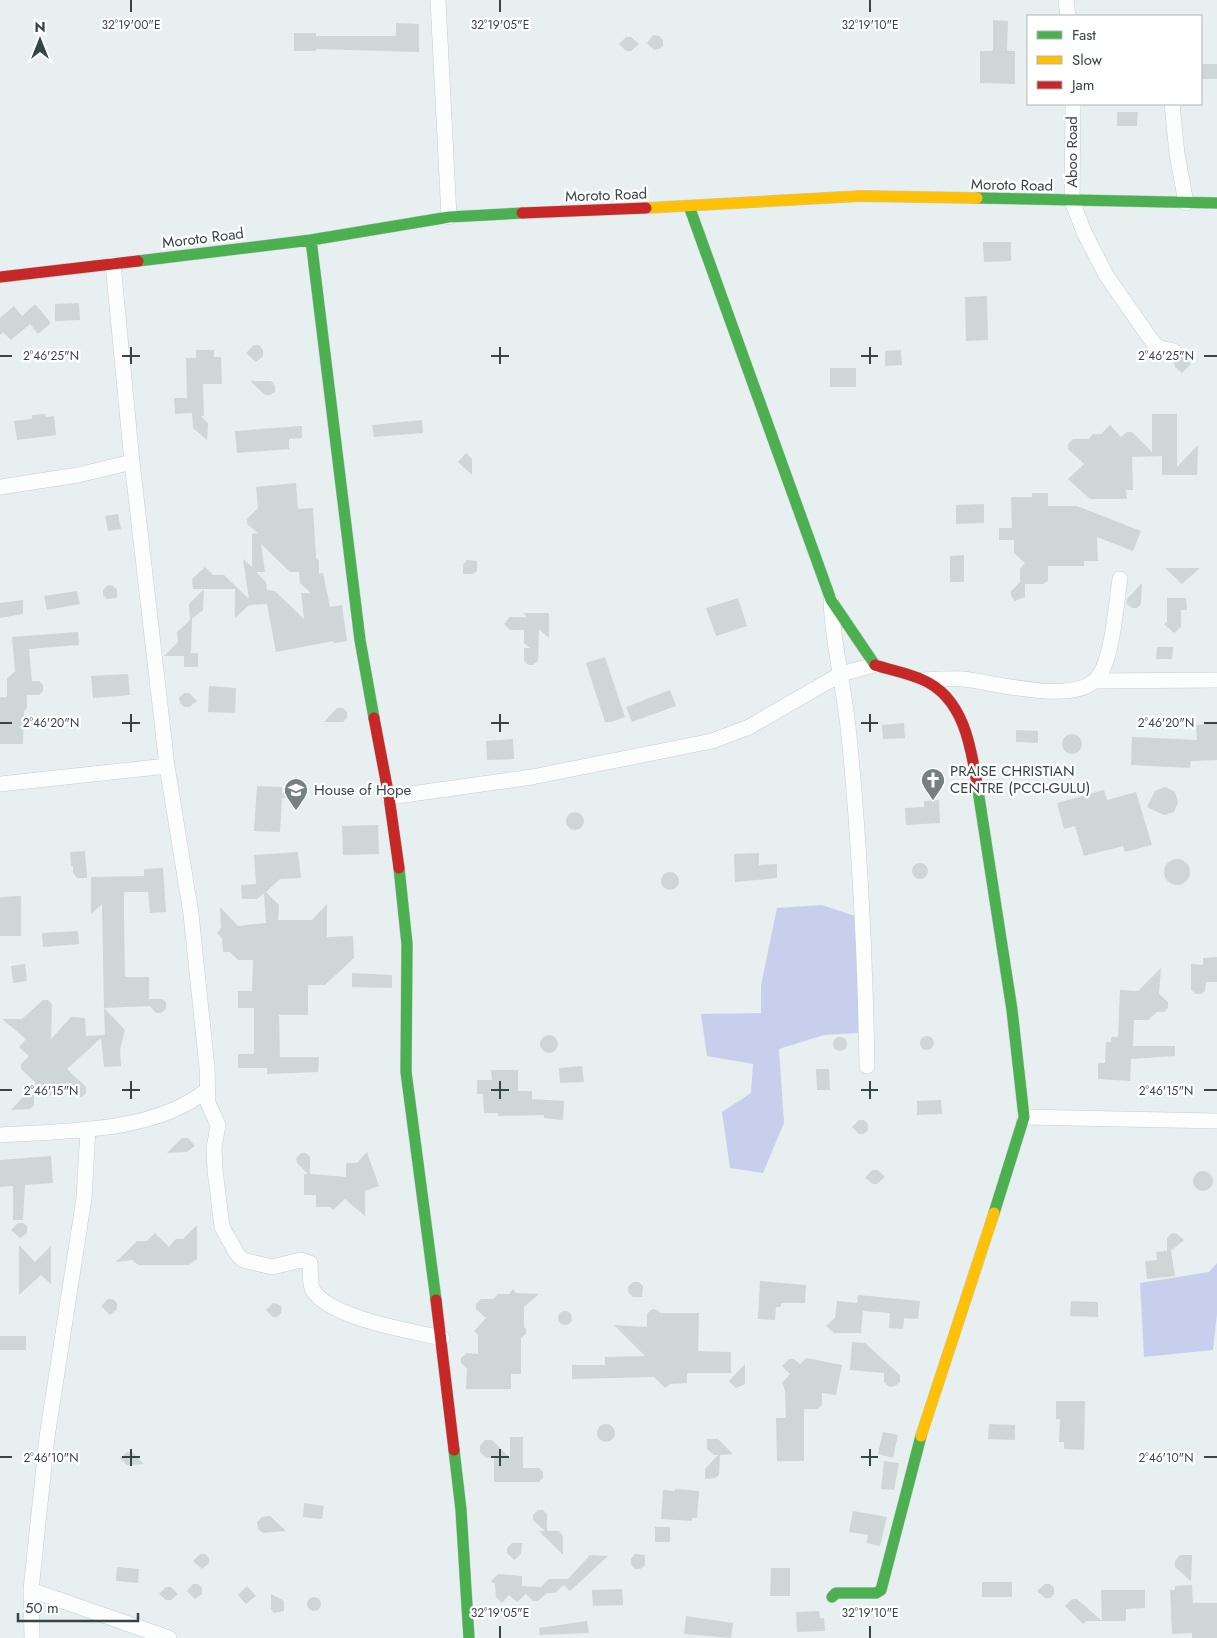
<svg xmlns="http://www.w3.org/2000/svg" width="1217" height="1638" viewBox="0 0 1217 1638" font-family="Jost,sans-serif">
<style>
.green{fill:#c8cfec}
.building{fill:#ced6d6;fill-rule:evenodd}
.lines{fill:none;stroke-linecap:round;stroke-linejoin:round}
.street-casing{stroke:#c5cdce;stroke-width:16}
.fast-casing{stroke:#c1ced0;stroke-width:12}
.slow-casing{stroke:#c1ced0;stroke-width:12}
.jam-casing{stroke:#c1ced0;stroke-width:12}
.street{stroke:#fcfdfd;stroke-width:15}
.fast{stroke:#4caf50;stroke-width:11}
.slow{stroke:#ffc107;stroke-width:11}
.jam{stroke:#c62828;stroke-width:11}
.ticks{fill:none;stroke:#354545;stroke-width:2}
.labels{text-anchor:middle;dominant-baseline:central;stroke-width:4.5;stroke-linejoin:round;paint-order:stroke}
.street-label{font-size:15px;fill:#354545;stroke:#fff}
.poi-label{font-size:15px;fill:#354545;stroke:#fff;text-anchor:start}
.ticks-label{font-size:12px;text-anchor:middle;fill:#354545;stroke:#fff;stroke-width:4.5;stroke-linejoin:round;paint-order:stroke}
</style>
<rect width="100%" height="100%" fill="#e8eff0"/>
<!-- green -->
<path class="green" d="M822,905L858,917V1033L824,1035L779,1049L784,1123L763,1173L730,1168L722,1112L751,1093L753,1064L707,1056L701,1014L761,1013V985L777,908Z
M1217,1263V1314L1213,1350L1144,1357L1140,1283L1209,1272Z"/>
<!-- building -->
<path class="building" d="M993,20L1008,21L1007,51H1015V84L980,83V51H993Z
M396,23L419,24V52L316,49V51H294V33H316V36H396Z
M653,35L659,36L663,40V46L659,49L654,50L647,43Z
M626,37H631L639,44L631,51H626L619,44Z
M1201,64H1217V79H1201Z
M1117,112H1138L1137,126H1117Z
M983,242H1011V261L984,262Z
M987,296L988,340L966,341L965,297Z
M79,303L80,320L55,321V304Z
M35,304L51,323L38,334L30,324L11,340L3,332L0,335V318L14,306L22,316Z
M254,345H259L263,350V356L256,362L246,353Z
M196,350H214V357H221L222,384H203L204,416H201L208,423L207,440L193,428L192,413L175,414L174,398H187L186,358H196Z
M901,350L902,365L885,366V351Z
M1181,357H1185L1191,364L1182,373L1175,367L1174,362Z
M830,368H856V387H830Z
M250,381H271L275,386V392L270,395H265Z
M45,414L46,417L54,416L56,435L17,440L14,421L32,419V415Z
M1152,414H1177V467L1198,445L1197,475H1162V456L1132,457L1133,490H1126L1127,499H1090L1068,479L1084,464L1068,449V444L1073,439H1089L1093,434H1101L1110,425L1121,437L1127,432H1132L1152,452Z
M422,420L423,433L374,437L372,425Z
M302,426V438L289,439V449L237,453L235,431Z
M466,453L472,459V475L458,462Z
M296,483L298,509L313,508L316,558L319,561V574L323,573L330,607L342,605L347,641L334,643V641L276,652L267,604L249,605L235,618V589H204L203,610L192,619L191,653H198V667H184V656H164L178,642L177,632L190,620L189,604L204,589H193L192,579L205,567L213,575H224L249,599L243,559L252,567V534L258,533L247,524V519L258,508L256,487ZM261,544L290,572H299L300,583L311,593H301L304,619L275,591L267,590L266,582L256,572H265Z
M1032,493H1048V506H1077L1141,531L1133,551L1097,537L1098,561H1084V566H1048V581L1043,584H1025V597L1015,601L1011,596V591L1020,582V569L1025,563L1014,553V540H999V528H1012L1011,497H1032Z
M984,504V523L956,524V505Z
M118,514L121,529L108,531L105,516Z
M964,555V582H950V556Z
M467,560L477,561V571L473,574H463V565Z
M1165,568H1200L1182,584Z
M1142,583L1141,604L1137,608H1132L1127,604V599Z
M108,585L113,586L117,590V598L107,599L103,595V590Z
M77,591L80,604L47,610L44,596Z
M738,598L747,626L716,636L706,608Z
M1167,598H1186L1187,610H1181V627L1174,633L1164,624L1167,622Z
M23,600V614L0,618V603Z
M523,613H549V638L539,629L538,661L533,665H528L524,660V648H530L524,643V630H510L504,624L510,617H527Z
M78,632L79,645L29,649L32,681H39L43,685V691L39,695H27V708L24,711L23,744H0V697H7V679L15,671L12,637Z
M1157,647H1173L1172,659H1156Z
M605,657L625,717L611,722H605L586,663Z
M128,674L130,695L93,698L91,676Z
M209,686L236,688L235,713L208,712Z
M670,690L676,706L632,722L626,707Z
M184,693H189L197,701L189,707H184L180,703L179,698Z
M337,708H343L347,712V718L343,722H324Z
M904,723L905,738L883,739L882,725Z
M1217,723V760L1191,761L1190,768L1131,765L1132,737L1197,740L1196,725Z
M1016,730L1038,731V743L1016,742Z
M1062 744a10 10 0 1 1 20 0a10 10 0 1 1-20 0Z
M513,739L514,759L487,760L486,741Z
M292,784H297L301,788V794L297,798H282L280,832L254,831L257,786L282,787V794Z
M1165,787L1175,792L1178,802L1174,812L1164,815L1147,807L1155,791Z
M1104,790L1107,800L1136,792L1152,845L1125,852L1123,846L1084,856L1075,826L1064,829L1057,803Z
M939,800L940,823L906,825L905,808L924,807V801Z
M566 821a9 9 0 1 1 18 0a9 9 0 1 1-18 0Z
M378,825L379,854L343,855L342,826Z
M85,851L87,878H77L73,873V866H71L70,852Z
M298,852L301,878L280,879L266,892L279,905L278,920H312L327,904V937L353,936L354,958L325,985H308V1015H279L280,1057H319L318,1072L267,1074V1068H238V1054H254V1008H238V991H252L253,960H238L230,952H223L222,938L217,933L221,928L220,907L238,926L266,923L264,893L257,899H242L241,885L256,884L254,855Z
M759,853V865L777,864V878L735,882L734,854Z
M1164 872a13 13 0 1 1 26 0a13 13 0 1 1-26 0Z
M912 871a8 8 0 1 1 16 0a8 8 0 1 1-16 0Z
M163,868L166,912L150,913L148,892H124V920L125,977H149V999H162L166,1002V1009L161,1013H156L150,1006L104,1008L102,904L91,914V877L144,876V869Z
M661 881a9 9 0 1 1 18 0a9 9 0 1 1-18 0Z
M21,896V936H0V897Z
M78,931L79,944L43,947L42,933Z
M1217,957V982H1206L1205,991L1201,994H1196L1191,990V964L1203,965V958Z
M25,964L27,981L13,983L11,966Z
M1161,968L1159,994L1168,1002V1008L1164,1012H1157L1148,1020H1134L1133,1046H1175V1056L1131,1059L1130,1081L1098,1079V1063H1105L1106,1042H1111V1037H1118L1120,990L1138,991Z
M352,973L392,975V988L352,987Z
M43,1000H48L52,1004L51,1039L71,1017L85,1018L86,1036L105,1035L104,1008L125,1030L120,1050L121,1066L104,1067L101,1038L67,1069L86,1087V1093L82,1097H77L63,1084L51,1095H34V1105L30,1109L11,1110L36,1083L21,1069V1064L29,1056L19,1047L26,1039L2,1019H22Z
M540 1044a9 9 0 1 1 18 0a9 9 0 1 1-18 0Z
M920 1043a7 7 0 1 1 14 0a7 7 0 1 1-14 0Z
M833 1044a7 7 0 1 1 14 0a7 7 0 1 1-14 0Z
M582,1066L584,1082L560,1083L559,1068Z
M816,1069H829L830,1090H817Z
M491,1070H518V1091H532V1099L564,1101L563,1120L544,1118V1115L498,1116V1113H484L483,1094H477V1080H492Z
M941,1100L942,1114L917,1115V1101Z
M859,1120H864L868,1124V1130L864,1134H859L852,1127Z
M182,1138H188L195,1146L187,1152L167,1153Z
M367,1152L379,1186L365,1191V1216L345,1199L333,1210L331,1207H316V1195H304V1174H308L297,1163L296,1158L301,1153H306L310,1157V1174L346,1177V1163H357Z
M51,1156L53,1183L25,1185L23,1220H13V1186L0,1187V1160Z
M872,1170H878L885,1177L877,1184H873L865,1178Z
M1193 1181a10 10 0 1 1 20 0a10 10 0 1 1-20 0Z
M18,1223H23L27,1226V1233L20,1238L11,1230Z
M197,1225V1259L189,1265H138L132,1260L116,1262L137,1241H147L155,1233L169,1247L176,1239H183Z
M1172,1233L1177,1234L1184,1240L1171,1251L1175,1276L1147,1279L1145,1261L1157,1260L1156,1252L1167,1251V1238Z
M19,1245L35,1262L51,1246V1284L41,1275L19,1295Z
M760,1281L806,1285L805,1303H781V1307H776L775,1320L758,1319Z
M633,1282H639L643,1286L642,1297H633L628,1292V1287Z
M513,1289L516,1293L539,1294L524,1307V1327L526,1329V1334L521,1338V1374H511V1389H466L467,1368L461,1363V1358L466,1353L478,1354V1335L474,1331L486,1318L476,1309V1304L481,1299H493L498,1294H509Z
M858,1295L920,1301L918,1319L904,1318L903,1329L889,1328L890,1313L863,1311L861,1333H834L826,1326L835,1318L837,1301L857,1303Z
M108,1299H113L117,1303V1309L110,1315L101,1306Z
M1071,1301L1098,1302V1317L1070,1316Z
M273,1303L278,1304L282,1307L281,1313L277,1317H273L266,1310Z
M652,1309L657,1310L661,1313H699L698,1351L731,1352V1373H687V1383L670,1384L665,1388L654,1377L572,1379V1365H605V1357L645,1356L614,1325L647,1327V1314Z
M558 1318a7 7 0 1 1 14 0a7 7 0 1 1-14 0Z
M0,1336H26V1350H0Z
M852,1342L865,1343L900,1375V1382L895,1386L890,1387L884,1382V1373L850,1370Z
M806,1358L842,1365L836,1395L822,1393V1405L817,1409H804V1461H777L776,1418H786L785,1390L782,1383L790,1374L782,1366L789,1359H794L800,1364Z
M745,1364V1384L736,1388L729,1381Z
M1056,1401H1085L1084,1450L1064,1449V1442H1059L1060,1419H1056Z
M597 1433a9 9 0 1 1 18 0a9 9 0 1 1-18 0Z
M989,1424L1015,1425V1440L988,1439Z
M883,1432L898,1435L893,1458L878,1454Z
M510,1437H523V1468H539L543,1472V1478L539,1482H494V1457L486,1458L480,1452V1446L485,1440H492L510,1458Z
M707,1439H718L733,1454L720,1455L719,1475L715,1478L705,1479V1469L718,1455H714L707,1449Z
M127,1452H132L144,1464L127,1465L120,1458Z
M884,1461L899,1463L894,1490L881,1489Z
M675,1489L699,1491L697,1518H692V1521L661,1519L663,1490L675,1491Z
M304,1503L324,1506L322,1519L303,1517Z
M538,1510H543L547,1514V1531H559L563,1536V1555L539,1531H545L533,1520V1515Z
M853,1511L887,1517L880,1546L867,1543L868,1535L849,1532Z
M270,1516L286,1531L263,1533L258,1529L257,1522L262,1517Z
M655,1527H670V1542H655Z
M512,1543H522L521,1554L514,1560L507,1553V1548Z
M200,1554H205L209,1558V1563L202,1569L193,1561Z
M635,1554L645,1555V1565L640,1569H635L631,1564V1559Z
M590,1555L608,1556L570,1591L564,1585L555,1593H547L538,1601H533L526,1594L517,1602L509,1595L502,1603L496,1597L495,1584L491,1581L498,1574L522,1576V1586L541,1587L549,1579H568Z
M1180,1555H1192L1191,1581L1175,1567V1561Z
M117,1567L139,1569L138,1583L116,1581Z
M771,1568H790V1596H770Z
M982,1582H1012V1597H982Z
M193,1584H198L202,1588V1594L195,1599L187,1591Z
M1045,1584H1050L1054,1588V1594L1050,1598H1045L1037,1591Z
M1192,1585L1193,1603H1217V1638H1192V1633L1172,1634L1170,1590H1175V1586Z
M247,1586L256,1596L246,1604L238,1595Z
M166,1587H171L178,1594L171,1600H166L159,1594Z
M622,1589L623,1605L593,1606L592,1590Z
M1101,1590H1145V1608L1126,1609V1621H1086L1083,1624L1065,1606L1072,1599H1077L1102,1621Z
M271,1594L284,1601V1611L274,1613L271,1609Z
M307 1604a7 7 0 1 1 14 0a7 7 0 1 1-14 0Z
M819,1611L820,1618H824L825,1631L797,1632L796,1612Z
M686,1616L733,1623L731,1638L684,1634Z
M587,1621L589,1633L540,1635L539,1628Z"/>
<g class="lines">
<!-- street casing -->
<g class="street-casing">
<path id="street" d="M438,0L449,217
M1066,0L1068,16
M1073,104L1072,201L1084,232L1106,275L1154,344L1160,348L1174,351
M1172,104L1177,154L1186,203
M0,487L78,475L132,462
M831,601C833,647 845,691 849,736C860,846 865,955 867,1066
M924,680C937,679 950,678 963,679C994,682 1078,707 1099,676C1113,655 1116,604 1120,579
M1095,681L1217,680
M167,766L191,914L207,1068L208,1103L218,1125L214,1148L215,1170L222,1227L237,1254L243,1260L272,1267L301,1260L310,1263C311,1271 309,1284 313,1290C329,1318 411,1331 442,1338
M0,784L167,766L132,462L113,264
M389,797L532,777L712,741L749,727L841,674L874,665
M1024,1117L1217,1121
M88,1129L84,1198L47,1437L31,1590L169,1638
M0,1135C65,1131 154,1133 207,1090
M31,1590L32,1638"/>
</g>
<!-- fast casing -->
<g class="fast-casing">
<path id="fast" d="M977,198L1217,203
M689,206L831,600L875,665
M311,240L360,640L374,718
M138,261L311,240L449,217L522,213
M977,784L1012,1010L1024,1117L994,1213
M399,868L407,944L406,1072L436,1300
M454,1450L461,1510L469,1638
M832,1597L836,1593H876L881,1590L921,1436"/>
</g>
<!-- slow casing -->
<g class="slow-casing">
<path id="slow" d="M646,208L861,196L977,198
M921,1436L994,1213"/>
</g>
<!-- jam casing -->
<g class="jam-casing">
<path id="jam" d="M522,213L646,208
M0,277L138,261
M875,665C890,670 908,673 923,680C963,697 971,746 977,784
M374,718L389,797L399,868
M436,1300L454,1450"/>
</g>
<!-- street -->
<use href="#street" class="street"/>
<!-- fast -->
<use href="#fast" class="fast"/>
<!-- slow -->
<use href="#slow" class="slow"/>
<!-- jam -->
<use href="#jam" class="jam"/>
</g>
<!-- ticks -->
<path class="ticks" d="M131,0V12M500,0V12M870,0V12M131,347V364M500,347V364M870,347V364M0,356H12M122,356H140M491,356H509M861,356H878M1204,356H1217M131,714V732M500,714V732M870,714V732M0,723H12M122,723H140M491,723H509M861,723H878M1204,723H1217M131,1081V1099M500,1081V1099M870,1081V1099M0,1090H12M122,1090H140M491,1090H509M861,1090H878M1204,1090H1217M131,1449V1466M500,1449V1466M870,1449V1466M0,1457H12M122,1457H140M491,1457H509M861,1457H878M1204,1457H1217M500,1626V1638M870,1626V1638"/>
<!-- icons -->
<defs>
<g id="church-pin" transform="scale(1.25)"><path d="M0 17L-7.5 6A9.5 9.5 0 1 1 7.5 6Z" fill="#748081" stroke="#fff"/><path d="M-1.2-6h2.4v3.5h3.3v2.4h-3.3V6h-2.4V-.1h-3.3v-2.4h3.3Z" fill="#fff"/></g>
<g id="school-pin" transform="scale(1.25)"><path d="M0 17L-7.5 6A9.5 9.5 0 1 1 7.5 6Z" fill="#748081" stroke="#fff"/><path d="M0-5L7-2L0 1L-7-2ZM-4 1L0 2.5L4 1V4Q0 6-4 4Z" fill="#fff"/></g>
</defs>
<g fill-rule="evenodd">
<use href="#church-pin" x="933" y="780"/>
<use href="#school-pin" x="296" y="790"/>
</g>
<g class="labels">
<!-- street labels -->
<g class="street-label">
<text transform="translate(1072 152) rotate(-90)">Aboo Road</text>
<text transform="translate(1012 185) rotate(1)">Moroto Road</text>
<text transform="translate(606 195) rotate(-2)">Moroto Road</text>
<text transform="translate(203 238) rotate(-7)">Moroto Road</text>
</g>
<!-- poi labels -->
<g class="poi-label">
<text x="950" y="771">PRAISE CHRISTIAN<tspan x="950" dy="17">CENTRE (PCCI-GULU)</tspan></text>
<text x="314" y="790">House of Hope</text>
</g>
</g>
<g class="ticks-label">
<text x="131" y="29">32°19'00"E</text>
<text x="500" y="29">32°19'05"E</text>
<text x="870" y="29">32°19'10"E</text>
<text x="51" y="360">2°46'25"N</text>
<text x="1166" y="360">2°46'25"N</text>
<text x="51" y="727">2°46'20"N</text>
<text x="1166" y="727">2°46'20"N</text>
<text x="51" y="1095">2°46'15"N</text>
<text x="1166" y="1095">2°46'15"N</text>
<text x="51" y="1462">2°46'10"N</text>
<text x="1166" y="1462">2°46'10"N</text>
<text x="500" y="1617">32°19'05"E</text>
<text x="870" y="1617">32°19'10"E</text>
</g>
<!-- legend -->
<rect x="1027" y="15" width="175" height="90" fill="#ffffff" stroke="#aeb5b5"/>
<rect x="1037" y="31" width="25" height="8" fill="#4caf50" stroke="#aeb5b5"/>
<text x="1072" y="40" font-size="15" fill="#354545">Fast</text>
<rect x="1037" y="56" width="25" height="8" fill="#ffc107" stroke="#aeb5b5"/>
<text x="1072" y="65" font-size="15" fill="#354545">Slow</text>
<rect x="1037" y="81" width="25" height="8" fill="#c62828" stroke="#aeb5b5"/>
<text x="1072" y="90" font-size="15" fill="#354545">Jam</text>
<!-- north arrow -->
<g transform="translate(40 40)" stroke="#ffffff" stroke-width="4" paint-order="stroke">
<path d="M0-4L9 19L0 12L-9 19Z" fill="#354545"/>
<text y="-8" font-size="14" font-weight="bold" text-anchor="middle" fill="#354545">N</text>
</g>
<!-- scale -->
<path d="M18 1613v8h120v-8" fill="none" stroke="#354545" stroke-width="2.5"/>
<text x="25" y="1613" font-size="15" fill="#354545" stroke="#ffffff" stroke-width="4" paint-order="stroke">50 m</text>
</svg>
